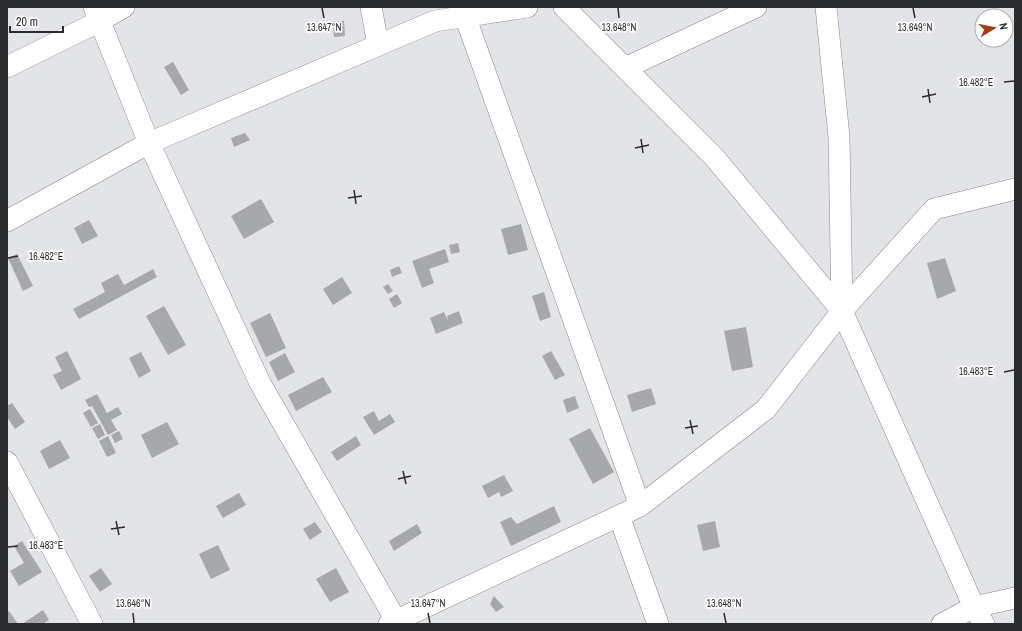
<svg xmlns="http://www.w3.org/2000/svg" width="1022" height="631" viewBox="0 0 1022 631" font-family="'Archivo Narrow',sans-serif">
<style>
.building{fill:#a7a8ab}
.lines{fill:none;stroke-linecap:round;stroke-linejoin:round}
.street-casing{stroke:#858689;stroke-width:22}
.street{stroke:#fff;stroke-width:21}
.ticks{fill:none;stroke:#2b2c2d;stroke-width:1.5}
.ticks-label{font-size:10px;text-anchor:middle;fill:#2b2c2d;stroke:#fff;stroke-width:3.5;stroke-linejoin:round;paint-order:stroke}
</style>
<rect width="100%" height="100%" fill="#e3e4e7"/>
<!-- building -->
<path class="building" d="M333,21H344L345,36L334,37Z
M173,62L189,90L181,95L164,67Z
M245,133L250,140L234,147L231,138Z
M261,199L274,222L244,239L231,216Z
M89,220L98,236L82,244L74,228Z
M521,224L528,250L508,255L501,229Z
M458,243L460,252L451,254L449,245Z
M445,249L449,262L429,269L434,283L422,288L412,261Z
M17,254L33,286L23,291L8,258Z
M945,258L956,291L937,299L927,263Z
M399,266L402,273L392,277L390,270Z
M153,269L157,277L79,319L73,309L105,292L101,283L118,274L124,285Z
M342,277L352,293L333,305L323,289Z
M388,284L393,291L388,294L383,287Z
M544,292L551,317L540,321L532,296Z
M397,294L402,303L394,308L389,299Z
M164,306L186,345L168,355L146,316Z
M459,311L463,323L436,334L430,318L444,312L448,321L447,316Z
M270,313L286,348L266,357L250,323Z
M746,327L753,367L732,371L724,331Z
M67,351L81,379L61,390L53,375L62,371L55,357Z
M551,351L565,375L555,380L542,356Z
M141,352L151,371L139,378L129,358Z
M285,353L295,372L278,381L269,362Z
M323,377L332,392L296,411L288,395Z
M651,388L656,404L632,412L627,395Z
M97,394L107,413L118,407L122,414L111,420L117,430L108,435L92,406L89,407L85,400Z
M575,396L579,408L567,413L563,400Z
M12,403L25,422L15,429L7,417V406Z
M90,409L98,423L91,427L83,413Z
M374,411L379,421L390,414L395,422L374,435L363,417Z
M167,422L179,444L152,458L141,435Z
M100,424L105,435L98,439L92,428Z
M590,428L614,472L593,484L569,439Z
M119,431L123,439L115,443L111,435Z
M108,436L116,453L107,457L99,441Z
M356,436L361,445L337,461L331,452Z
M60,440L70,458L49,469L40,451Z
M504,475L513,491L501,497L499,492L488,498L482,486Z
M239,493L246,505L223,518L216,506Z
M554,506L561,522L511,546L500,522L511,517L517,524Z
M715,521L720,547L703,551L697,525Z
M315,522L322,532L310,540L303,529Z
M417,524L422,533L394,551L389,541Z
M22,541L42,572L19,586L10,571L24,563L14,546Z
M218,545L230,570L211,579L199,554Z
M101,568L112,584L100,592L89,576Z
M336,568L349,592L330,602L316,579Z
M494,596L504,607L496,612L490,604Z
M43,610L49,620L43,624H22Z
M9,611L18,624H7V613Z"/>
<g class="lines">
<!-- street casing -->
<g class="street-casing">
<path id="street" d="M94,7L149,143L260,383L398,624
M371,7L378,45
M564,7L714,157L842,311L974,607L984,624
M826,7L839,137L842,311
M465,16L640,506
M7,67L100,21L124,7
M625,68L756,7
M7,221L149,143L435,21L527,7
M7,462L92,624
M619,516L658,624
M389,624L640,506L766,409L842,311L934,209L1015,189
M942,624L974,607L1015,598"/>
</g>
<!-- street -->
<use href="#street" class="street"/>
</g>
<!-- ticks -->
<path class="ticks" d="M322,8L324,18M618,8L619,18M913,8L915,18M1004,82L1014,81M928,89L930,103M922,97L936,94M641,139L643,153M635,148L649,145M354,190L356,204M348,198L362,196M8,258L18,256M1004,372L1014,370M690,420L693,434M685,428L698,426M403,471L406,484M398,479L411,476M116,521L119,535M111,529L125,527M8,547L18,546M133,613L134,623M428,613L430,623M724,613L726,623"/>
<g class="ticks-label">
<text x="915" y="31">13.649°N</text>
<text x="324" y="31">13.647°N</text>
<text x="619" y="31">13.648°N</text>
<text x="976" y="86">16.482°E</text>
<text x="46" y="260">16.482°E</text>
<text x="976" y="375">16.483°E</text>
<text x="46" y="549">16.483°E</text>
<text x="133" y="607">13.646°N</text>
<text x="428" y="607">13.647°N</text>
<text x="724" y="607">13.648°N</text>
</g>
<!-- border -->
<rect width="1022" height="631" fill="none" stroke="#2b2c2d" stroke-width="16"/>
<!-- north arrow -->
<g transform="translate(994 28) rotate(80)"><circle r="19" fill="#ffffff" stroke="#aaabab"/>
<path d="M0-3L7 15L0 10L-7 15Z" fill="#a43e16"/>
<text y="-6" font-size="11" font-weight="bold" text-anchor="middle" fill="#2b2c2d">N</text>
</g>
<!-- scale -->
<path d="M10 26v6h53v-6" fill="none" stroke="#2b2c2d" stroke-width="2"/>
<text x="16" y="26" font-size="12" fill="#2b2c2d" stroke="#ffffff" stroke-width="3" paint-order="stroke">20 m</text>
</svg>
